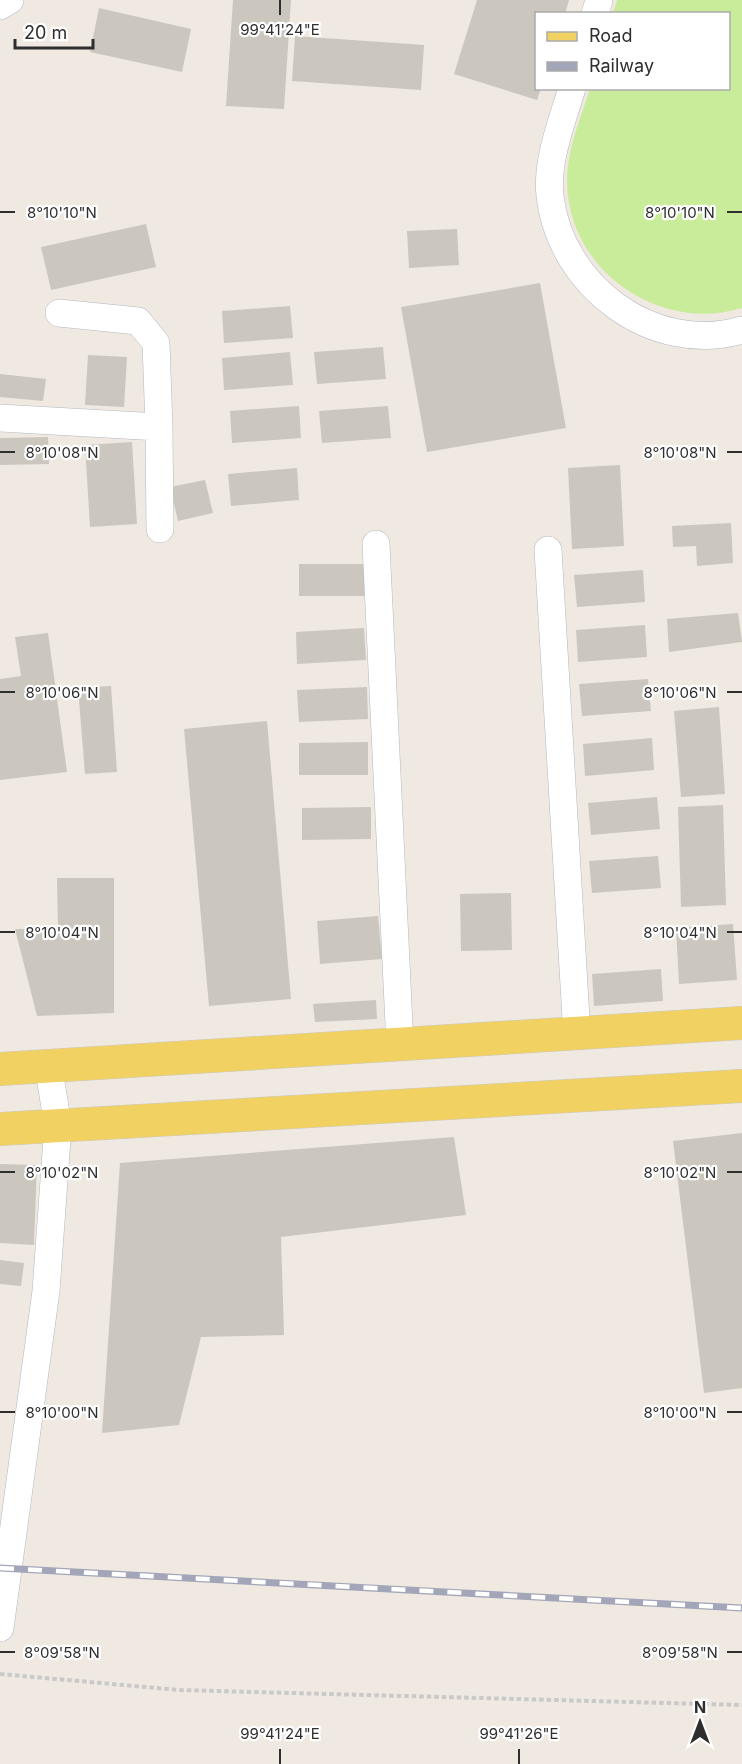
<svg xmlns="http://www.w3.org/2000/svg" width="742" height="1764" viewBox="0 0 742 1764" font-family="Inter,sans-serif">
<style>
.pitch{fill:#c9ec9a}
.building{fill:#cbc7bf}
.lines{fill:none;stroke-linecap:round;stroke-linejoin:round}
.minor-casing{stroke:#b4b7c1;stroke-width:28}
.major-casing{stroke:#c9c9c9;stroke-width:34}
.path{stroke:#c9c9c9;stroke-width:4;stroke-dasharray:4.5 3;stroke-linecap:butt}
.minor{stroke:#fff;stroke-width:27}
.major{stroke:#f2d163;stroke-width:33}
.rail-casing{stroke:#a3a6b8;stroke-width:7}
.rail{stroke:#fff;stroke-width:4.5;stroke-dasharray:14;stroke-linecap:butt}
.ticks{fill:none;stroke:#2e2e2e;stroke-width:2}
.ticks-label{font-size:15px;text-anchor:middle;fill:#2e2e2e;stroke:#fff;stroke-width:4.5;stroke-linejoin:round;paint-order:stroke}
</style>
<rect width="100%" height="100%" fill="#efe9e1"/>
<!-- pitch -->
<path class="pitch" d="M617,0H742V308C665,332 578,278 568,196C563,159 579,123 590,89L728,88V14L613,13Z"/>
<!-- building -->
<path class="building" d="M233,0H291L284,109L226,106Z
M477,0H569L565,14H536V88H541L537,100L454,74Z
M99,8L191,29L182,72L90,52Z
M295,36L424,45L421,90L292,81Z
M146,224L156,267L51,290L41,247Z
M457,229L459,265L409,268L407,231Z
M540,283L566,428L427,452L401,307Z
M290,306L293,338L224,343L222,311Z
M383,347L386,379L317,384L314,352Z
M290,352L293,385L224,390L222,358Z
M88,355L127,357L124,407L85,405Z
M0,374L46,379L43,401L0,397Z
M299,406L301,438L232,443L230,411Z
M388,406L391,438L322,443L319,411Z
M48,437L49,464L0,465V438Z
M132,442L137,524L90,527L85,445Z
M620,465L624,546L572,549L568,468Z
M297,468L299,500L231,506L228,474Z
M205,480L213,513L178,521L170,487Z
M731,523L733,563L697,566L696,546L673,547L672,526Z
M299,564H368V596H299Z
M643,570L645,602L577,607L574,575Z
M738,613L742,642L669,652L667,619Z
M645,625L647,657L578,662L576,630Z
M364,628L366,660L297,664L296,632Z
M48,633L67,772L0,780V679L21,676L15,637Z
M648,679L651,711L582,716L579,684Z
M111,686L117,772L85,774L78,688Z
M367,687L368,719L299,722L297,690Z
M719,707L725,794L681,797L674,711Z
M267,721L291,999L209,1006L184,729Z
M652,738L654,770L585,776L583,744Z
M368,742V775H299V743Z
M657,797L660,829L591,835L588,803Z
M723,805L726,905L681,907L678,807Z
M371,807V839L302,840V808Z
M658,856L661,888L592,893L589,861Z
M57,878H114V1013L37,1016L15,929H58Z
M511,893L512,950L461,951L460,894Z
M378,916L382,959L320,964L317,921Z
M733,924L737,980L679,984L676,928Z
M661,969L663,1001L594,1006L592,974Z
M376,1000L377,1019L315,1022L313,1004Z
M742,1133V1388L704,1393L673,1141Z
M454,1137L466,1215L281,1237L284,1335L201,1337L179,1425L102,1433L120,1163Z
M0,1164L37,1165L34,1245L0,1243Z
M0,1260L24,1263L21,1286L0,1284Z"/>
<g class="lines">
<!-- minor casing -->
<g class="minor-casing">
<path id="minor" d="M0,6L10,0
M595,14L599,0
M572,88C562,122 546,161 550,196C560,285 652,356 742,330
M59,313L138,321L156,343L159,427
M0,418L159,427L160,529
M376,544L400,1046
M548,550L577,1035
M0,1628L46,1291L58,1125L48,1065"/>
</g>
<!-- major casing -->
<g class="major-casing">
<path id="major" d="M0,1069L742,1023
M0,1129L742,1086"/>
</g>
<!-- path -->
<path class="path" d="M0,1674L179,1690L742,1705"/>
<!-- minor -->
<use href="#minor" class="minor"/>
<!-- major -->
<use href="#major" class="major"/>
<!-- rail casing -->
<g class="rail-casing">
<path id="rail" d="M0,1568L742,1608"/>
</g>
<!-- rail -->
<use href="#rail" class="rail"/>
</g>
<!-- ticks -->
<path class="ticks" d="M280,0V15M0,212H15M727,212H742M0,452H15M727,452H742M0,692H15M727,692H742M0,932H15M727,932H742M0,1172H15M727,1172H742M0,1412H15M727,1412H742M0,1652H15M727,1652H742M280,1749V1764M519,1749V1764"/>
<g class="ticks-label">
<text x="280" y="35">99°41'24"E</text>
<text x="62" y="218">8°10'10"N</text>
<text x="680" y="218">8°10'10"N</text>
<text x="62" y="458">8°10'08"N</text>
<text x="680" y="458">8°10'08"N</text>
<text x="62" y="698">8°10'06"N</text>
<text x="680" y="698">8°10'06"N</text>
<text x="62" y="938">8°10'04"N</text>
<text x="680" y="938">8°10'04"N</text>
<text x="62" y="1178">8°10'02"N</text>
<text x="680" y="1178">8°10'02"N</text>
<text x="62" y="1418">8°10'00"N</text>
<text x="680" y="1418">8°10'00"N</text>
<text x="62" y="1658">8°09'58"N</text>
<text x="680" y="1658">8°09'58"N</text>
<text x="280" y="1739">99°41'24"E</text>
<text x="519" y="1739">99°41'26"E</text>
</g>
<!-- legend -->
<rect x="535" y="12" width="195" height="78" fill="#ffffff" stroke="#ababab" stroke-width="1.5"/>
<rect x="547" y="32" width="30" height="9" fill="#f2d163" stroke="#ababab" stroke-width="1.5"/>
<text x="589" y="42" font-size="18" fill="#2e2e2e">Road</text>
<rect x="547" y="62" width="30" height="9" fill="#a3a6b8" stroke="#ababab" stroke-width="1.5"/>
<text x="589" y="72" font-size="18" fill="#2e2e2e">Railway</text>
<!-- north arrow -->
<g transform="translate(700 1722)" stroke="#ffffff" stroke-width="4.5" paint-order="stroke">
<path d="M0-4.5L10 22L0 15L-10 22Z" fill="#2e2e2e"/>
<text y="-9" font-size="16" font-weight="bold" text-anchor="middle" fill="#2e2e2e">N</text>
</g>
<!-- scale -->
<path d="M15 39v9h78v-9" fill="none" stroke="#2e2e2e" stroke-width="3"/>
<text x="24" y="39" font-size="18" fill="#2e2e2e" stroke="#ffffff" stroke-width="4.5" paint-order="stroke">20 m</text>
</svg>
